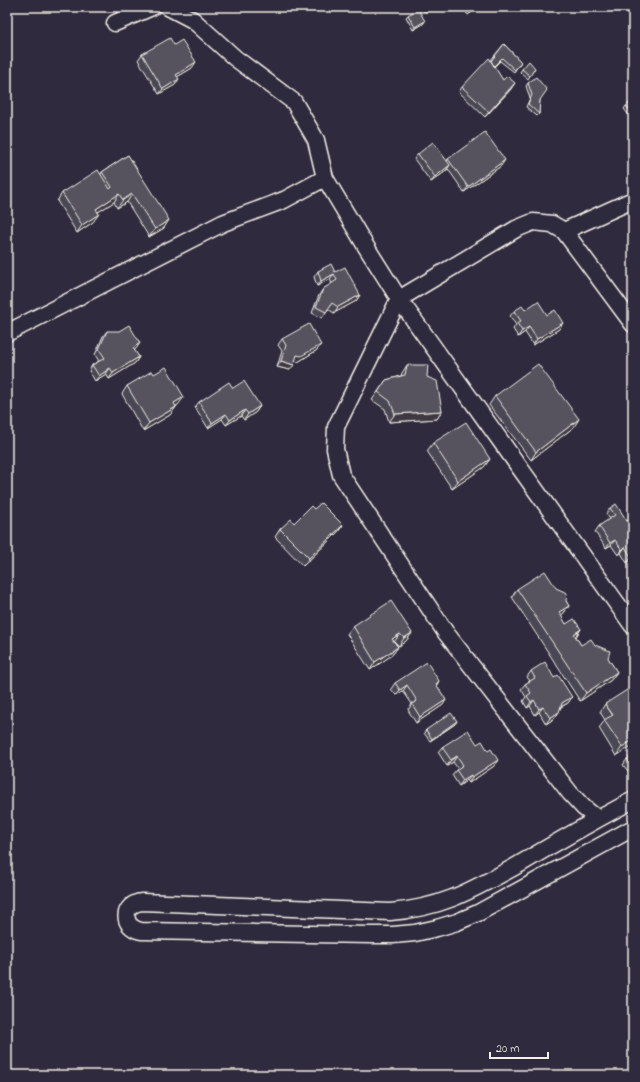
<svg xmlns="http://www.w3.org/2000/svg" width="640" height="1082" viewBox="0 0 640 1082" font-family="'Indie Flower',sans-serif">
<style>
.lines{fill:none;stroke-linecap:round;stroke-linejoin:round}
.minor-casing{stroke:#f4f1e8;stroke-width:19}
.minor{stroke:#2f2a3d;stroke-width:16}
.wall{fill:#4a4752;stroke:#f4f1e8}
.shaded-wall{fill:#3c3942;stroke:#f4f1e8}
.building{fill:#56525f;stroke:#f4f1e8}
</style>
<rect width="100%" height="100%" fill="#2f2a3d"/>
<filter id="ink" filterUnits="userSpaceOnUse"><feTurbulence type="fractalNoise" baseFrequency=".025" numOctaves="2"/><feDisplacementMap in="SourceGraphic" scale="8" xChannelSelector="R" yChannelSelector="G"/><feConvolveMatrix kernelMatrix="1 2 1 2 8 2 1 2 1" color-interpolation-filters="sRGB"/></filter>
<g filter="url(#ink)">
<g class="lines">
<!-- minor casing -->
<g class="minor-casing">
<path id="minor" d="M168,7L193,20L235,58L294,102L316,140L325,178L365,245L399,299L633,626
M115,23L152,7
M564,231L633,200
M633,324L564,231L552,224L533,222L516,229L399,299L336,427L335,449L341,475L446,633L570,793L584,808L598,819L633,800
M7,333L223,223L284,200L325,178
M598,819C571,834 545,849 518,865C472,890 443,908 390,912L142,902C122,904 121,927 141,931L371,935H393L415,933L437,928L457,922L478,913L633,828"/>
</g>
<!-- minor -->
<use href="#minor" class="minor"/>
</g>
<!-- wall -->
<path class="wall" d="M419,7H430L426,12L418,8Z
M462,7H479L468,15Z
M408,15L425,21L423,24L413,30L406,17Z
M504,44L521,62L514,72L500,61L494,67L503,80L511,89L485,117L459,92L462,87L490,61Z
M174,45L192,68L177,77L175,85L159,94L138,60L142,54Z
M535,68L528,79L520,72L522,69Z
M528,83L540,100L539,114L537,116L526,107L530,98L526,86Z
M633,100V120L624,109L626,106Z
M418,154L447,161L448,159L501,166L464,192L448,169L446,171L431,182L414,159Z
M128,155L164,228L149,237L127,202L117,208L114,202L98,212L93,222L77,233L57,201L62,193L101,174L102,172Z
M318,271L335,272L360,295L356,301L334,313L328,309L322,318L312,313L319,295L323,289L332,284L330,279L317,286L314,277Z
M525,310L547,315L559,329L533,345L525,332L518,337L513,329L516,325L510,316L514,311Z
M107,331L136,349L134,350L139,357L135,363L109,379L106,374L95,381L89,371L92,365L99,361L95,355L103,336Z
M282,339L317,350L298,362L295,361L290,370L277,367L282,351L278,345Z
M407,365L427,377L442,411L437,419L389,422L385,409L372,400L386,380L401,376L402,373Z
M154,374L178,405L176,407L170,415L143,431L122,394L127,386Z
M233,388L260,406L256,412L244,420L241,416L226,425L222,419L208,428L195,407L199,402Z
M495,396L574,427L531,460L489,405Z
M433,443L490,459L484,467L452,489L427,451Z
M610,508L627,521L633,517V559L627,563L621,553L618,555L611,545L606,548L595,532L599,526L610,519L606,514Z
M314,509L343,525L337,533L303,566L275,537L280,529L294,523Z
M517,589L566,601L569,606L563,614L561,616L566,624L581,629L576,637L581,645H595L608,658L617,672L611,680L580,701L512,597Z
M353,626L412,633L406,641L399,646L395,642L398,647L392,655L370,670L347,634Z
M531,671L554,678L572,697L568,703L561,707L555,718L546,724L539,712L535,715L530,706L527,708L523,701L526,697L521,689L525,684L530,681L527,677Z
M439,681L437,685L443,705L416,723L408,710L412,704L403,691L396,695L391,689L395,683Z
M605,704L633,745L616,756L599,728L605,720L600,712Z
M457,721L455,724L430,741L424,733L426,730Z
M477,744L494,766L469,783L467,780L459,786L452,775L456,770L458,769L453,762L447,766L438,752L442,747Z
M633,755V775L632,776L623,765L627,759Z"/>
<!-- shaded-wall -->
<path class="shaded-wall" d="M425,21L423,24L413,30L415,27Z
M196,62L192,68L172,80L176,75Z
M179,79L175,85L159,94L163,89Z
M515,83L511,89L485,117L489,112Z
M505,160L501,166L464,192L468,187Z
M450,165L446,171L431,182L435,177Z
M119,194L114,202L90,217L96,209Z
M132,194L127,202L117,208L123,200Z
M99,214L93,222L77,233L82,225Z
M169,220L164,228L149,237L155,229Z
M334,274L330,279L317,286L321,281Z
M360,295L356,301L334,313L338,307Z
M563,323L559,329L533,345L537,339Z
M529,327L525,332L518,337L522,331Z
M140,343L136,349L129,354L133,348Z
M321,345L317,350L298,362L293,360L297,355Z
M139,357L135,363L109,379L113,373Z
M281,361L294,365L290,370L277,367Z
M110,368L106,374L95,381L99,376Z
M184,397L178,405L168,411L174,403Z
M260,406L256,412L244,420L248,414Z
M176,407L170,415L143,431L149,423Z
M245,410L241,416L226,425L230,420Z
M442,411L437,419L389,422L395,414Z
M226,414L222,419L208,428L212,423Z
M579,419L574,427L531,460L536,452Z
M490,459L484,467L452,489L458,481Z
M343,525L337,533L303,566L309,558Z
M615,540L611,545L606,548L610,543Z
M625,547L621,553L618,555L622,550Z
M633,556V559L627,563L631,557Z
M569,606L563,614L554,620L559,612Z
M581,629L575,637L574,634Z
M412,633L406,641L399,646L404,638Z
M400,634L394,642L392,639Z
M398,647L392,655L370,670L375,662Z
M617,672L611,680L580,701L586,693Z
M407,685L403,691L396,695L400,690Z
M572,697L568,703L558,708L562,703Z
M446,700L443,705L416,723L420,717Z
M534,700L530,706L527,708L531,702Z
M543,707L539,712L535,715L539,709Z
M559,712L555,718L546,724L550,718Z
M457,721L455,724L430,741L432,739Z
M633,740V745L616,756L622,747Z
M457,756L453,762L447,766L451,760Z
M498,760L494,766L469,783L472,777Z
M471,775L467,780L459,786L463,780Z"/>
<!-- building -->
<path class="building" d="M424,7H430L428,10Z
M466,7H478L470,13Z
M418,9L425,21L415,27L408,15Z
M170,38L174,45L182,40L196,62L176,75L179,79L163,89L142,54Z
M504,44L521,62L515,70L502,58L494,66L491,61Z
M489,58L503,80L507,76L515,83L489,112L462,87Z
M529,61L535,68L530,76L522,69Z
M536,77L547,90L540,100L539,114L528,104L532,95L528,83Z
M633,100V114L626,106Z
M485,132L505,160L468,187L448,159Z
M433,142L450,165L435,177L418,154Z
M128,155L169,220L155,229L132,194L123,200L119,194L96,209L99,214L82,225L62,193L98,170L110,189L112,187L102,172Z
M331,264L335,272L345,267L360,295L338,307L332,303L326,312L316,307L323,289L337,280L334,274L321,281L318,271Z
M538,301L547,315L555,310L563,323L537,339L529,327L522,331L517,323L521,321L514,311L522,306L525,310Z
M309,324L321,345L301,356L297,355L294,365L281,361L286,345L282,339Z
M129,325L140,343L133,348L139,357L113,373L110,368L99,376L92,365L105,358L99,349L107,331H119Z
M538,364L579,419L536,452L495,396Z
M407,365H428L427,377L437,381L442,411L395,414L390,401L378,392L386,380L405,375Z
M166,367L184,397L174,403L176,407L149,423L127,386L152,371L154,374Z
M244,381L260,406L248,414L245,410L230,420L226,414L212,423L199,402L229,382L233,388Z
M466,422L490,459L458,481L433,443Z
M321,503L343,525L309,558L280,529L291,519L294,523L311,506L314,509Z
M616,504L627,521L633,517V556L631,557L625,547L622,550L615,540L610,543L599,526L615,515L610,508Z
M545,571L556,588L567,593L566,601L569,606L559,612L566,624L574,619L581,629L574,634L581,645L591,639L595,645L610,651L608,658L617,672L586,693L517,589Z
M391,601L412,633L404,638L400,634L392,639L398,647L375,662L353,626Z
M427,662L439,681L436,684L446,700L420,717L412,704L417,701L407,685L400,690L395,683Z
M545,662L554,678L558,675L572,697L562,703L559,712L550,718L543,707L539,709L534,700L531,702L527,696L531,693L525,684L535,678L531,671Z
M630,688L633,692V740L622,747L604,720L613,715L605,704Z
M451,713L457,721L432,739L426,730Z
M468,730L477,744L482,741L488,751L491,749L498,760L472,777L471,775L463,780L456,770L463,765L457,756L451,760L442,747Z
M633,755V767L627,759Z"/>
</g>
<!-- margin -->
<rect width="640" height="1082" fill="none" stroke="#2f2a3d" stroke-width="24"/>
<rect x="12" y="12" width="616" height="1058" fill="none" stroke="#f4f1e8" stroke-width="1.5" filter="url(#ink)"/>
<!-- scale -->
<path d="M490 1052v6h58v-6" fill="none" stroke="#f4f1e8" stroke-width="2"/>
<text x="496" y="1052" font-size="12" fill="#f4f1e8" stroke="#2f2a3d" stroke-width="3" paint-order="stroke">20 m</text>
</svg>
